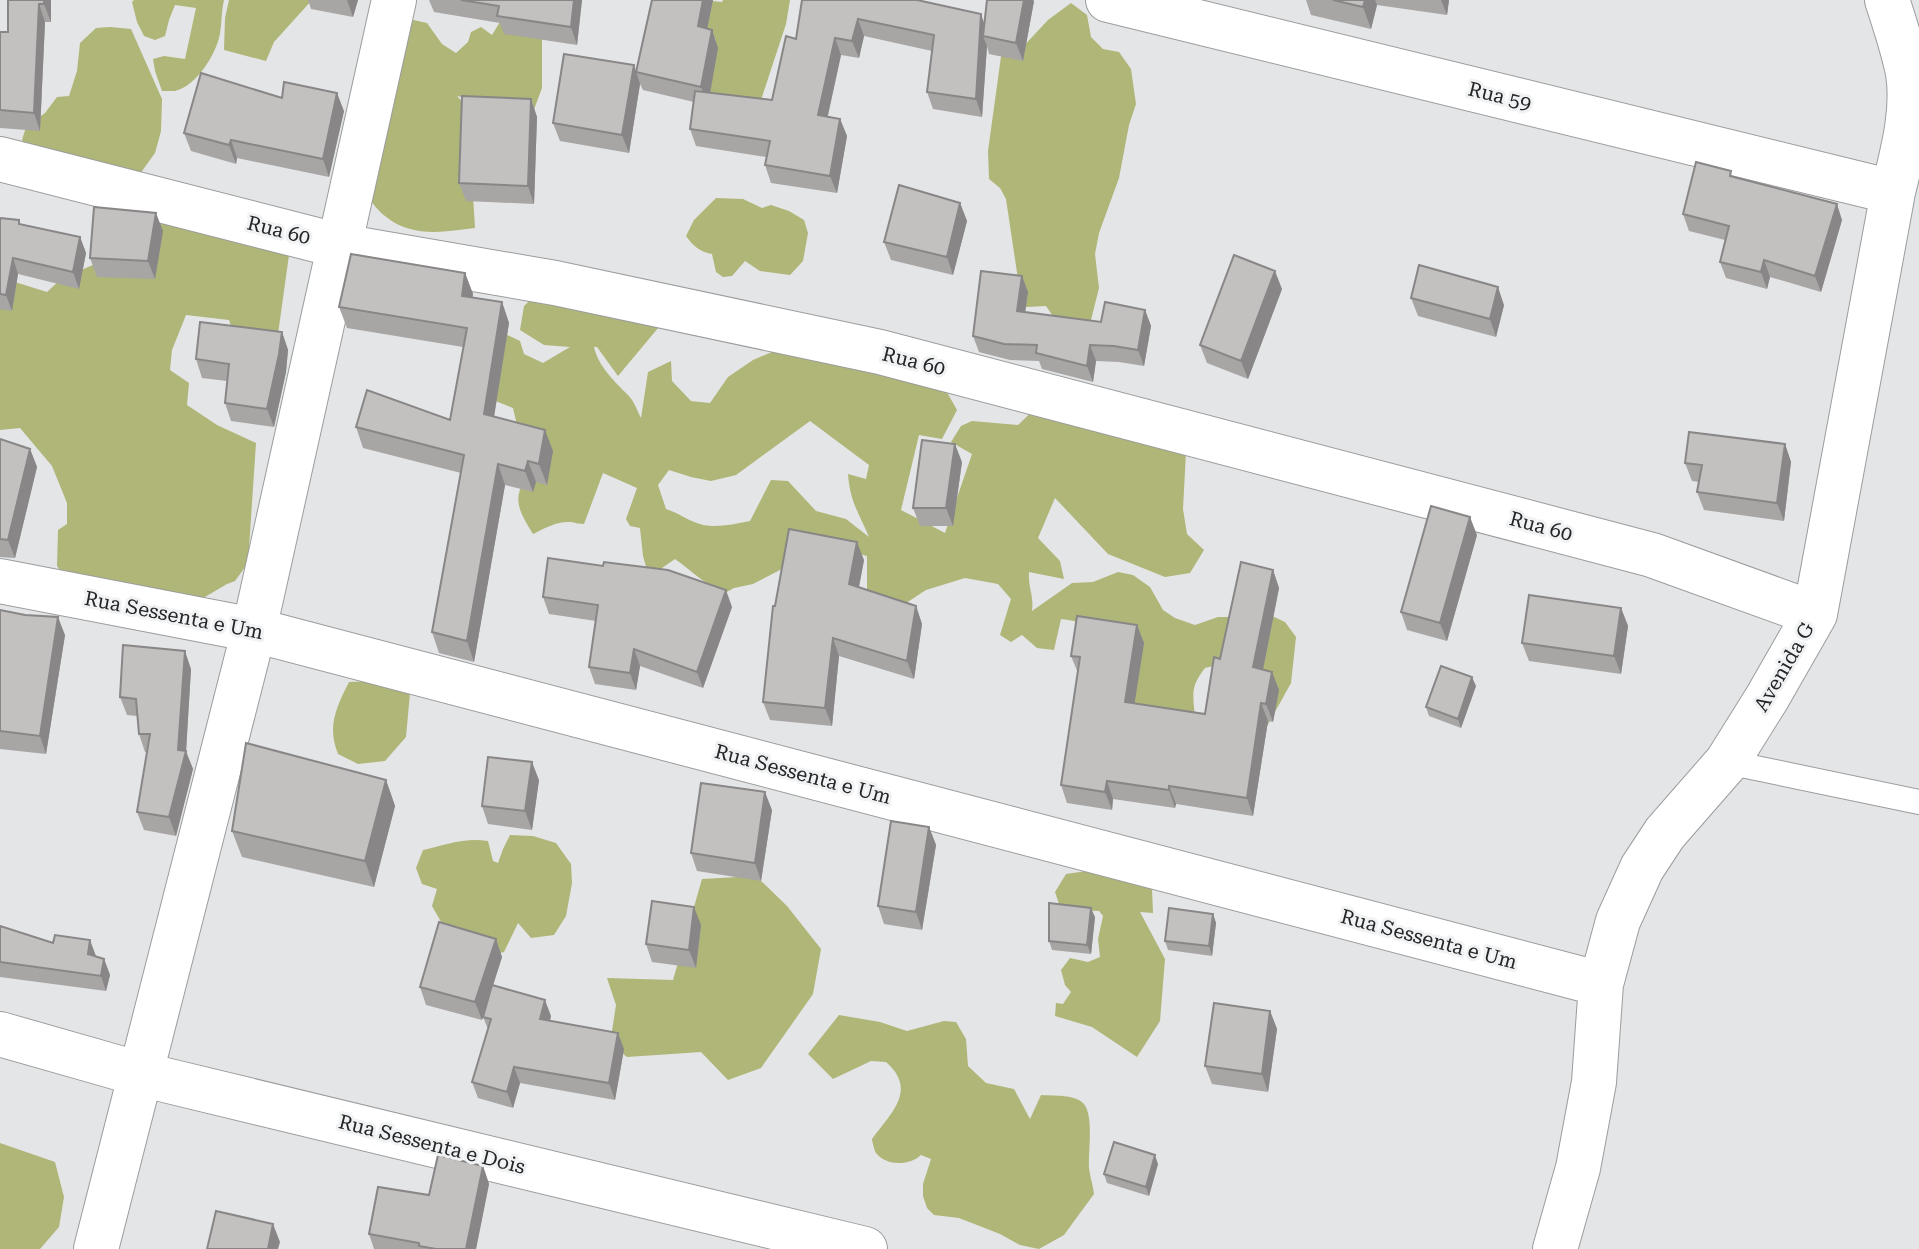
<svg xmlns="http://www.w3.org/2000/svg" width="1919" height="1249" viewBox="0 0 1919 1249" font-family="'Roboto Serif',serif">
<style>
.forest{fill:#afb677;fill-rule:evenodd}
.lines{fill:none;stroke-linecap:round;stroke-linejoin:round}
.service-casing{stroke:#9b9c9d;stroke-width:26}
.minor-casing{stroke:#9b9c9d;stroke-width:46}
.service{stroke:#fff;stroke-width:24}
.minor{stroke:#fff;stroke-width:44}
.wall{fill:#a8a5a5}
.shaded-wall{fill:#888686}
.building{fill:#c3c0c0;stroke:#888686;stroke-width:2}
.labels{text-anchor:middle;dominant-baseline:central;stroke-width:6;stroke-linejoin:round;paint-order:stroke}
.street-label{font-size:20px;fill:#242525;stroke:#f1f2f4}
</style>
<rect width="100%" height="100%" fill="#e4e5e7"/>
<!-- forest -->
<path class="forest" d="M134,0H224C221,13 222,26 219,38C214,57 196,86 175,91C171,91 167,91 162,91L155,71L153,59L164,56L185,59L196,8L175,5L169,20L165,36L155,40L144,36L137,22L132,2Z
M229,0H312L274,42L266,61L224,50L225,18Z
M723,0H790L786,24L760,103L704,98L709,53L716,40C701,26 706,18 712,1L722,2Z
M1071,3L1087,15L1091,37L1103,49L1119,52L1131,69L1136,104L1129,125L1119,178L1099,233L1095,254L1099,288L1090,324L1059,325L1046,306L1026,307L1019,286L1006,199L1000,188L989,179L988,151L1003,42L1019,51L1048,20Z
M503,17L542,34V88L529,123L515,108L457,96L468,108L460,158L472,179L475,228C444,232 411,238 385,216C378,211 373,203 367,197L409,19L427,23L442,44L456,53L468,42L471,32L481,27L492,35Z
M110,27L131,29L162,99L161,131L155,153L137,178L35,155L22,140L26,127L45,113L57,97L69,96L77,71L80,43L96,28Z
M716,198L743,199L762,208L771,205L789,211L804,220L808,233L803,261L790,275L760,271L745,261L732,276L723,277L716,272L712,254C700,252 693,246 686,236L694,220Z
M158,219L289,255L278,334L232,329L229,320L186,315L172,350L170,370L189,383L187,405L217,425L256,443L248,563L235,581L227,584L198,601L71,587L57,566L58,530L67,524V503L52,466L20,428L0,430V266L15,282L47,292L61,279L154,238Z
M542,289L674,309L618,376L597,347H594C598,366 615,382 628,395C634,401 637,410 641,418L648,372L671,361L672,381L691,401L710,403L728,377L753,360L786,346L940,380L957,410L942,439L919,435L901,510L945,533L972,454L951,442L961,426L972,421L1018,425L1041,403L1186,452L1183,509L1187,534L1204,550L1190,573L1165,577L1108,554L1055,498L1038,538L1060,561L1064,579L1029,572C1028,589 1034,594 1032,611L1072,583L1093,582L1118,572L1133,575L1150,587L1163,610L1175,618L1195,625L1218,617H1231L1259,610L1285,622L1296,637L1291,683L1265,730L1221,664L1205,668C1190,687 1193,694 1195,718L1127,703L1128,629L1061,619L1054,650L1037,648L1022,635L1011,642L1000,635L1011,599L998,584L965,578L926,590L903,605L867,594V556L799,539L789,561L780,570L753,584L734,588L716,598L713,587C699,579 688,568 675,559L649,577L643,556L640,528L630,526L626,519L637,488L603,473L584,524C580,524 576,523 571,522C557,521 545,528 533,534C523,517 511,501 524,482L517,425L513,408L493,400L503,333L520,341L524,354L543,363L570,347L544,345L520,330L524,306ZM810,421L869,465L866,479L848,474C850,502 859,513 869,537L846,519L816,511L788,481L771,480L750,521C734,524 718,528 703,525C690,522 679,513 666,509L658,485L669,470L691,477L711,481L736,475Z
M379,681L410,693L406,737L385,761L358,764L338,754C327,726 336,708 349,682Z
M510,835L533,836L556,843L571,864L572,883L566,916L554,935L531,938L518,923L504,952L487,956L448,934L432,906L437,889L422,884L416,868L423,850C445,845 466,837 488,841L493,861L498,863L503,849Z
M1087,871L1152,889L1153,913L1140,912L1165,959L1160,1021L1137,1057L1092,1027L1055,1016L1056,1003L1063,1004L1071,992L1065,985L1061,970L1070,958L1088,962L1100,957L1098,939L1103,916L1099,911L1076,910L1059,904L1055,892L1066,874Z
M756,876L787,906L821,949L813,994L761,1068L728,1080L701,1052L627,1057L610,1044L616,1005L607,978L673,980L702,879Z
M839,1015L880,1022L907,1031L944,1021L956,1022L966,1039L968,1066L986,1083L1014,1089L1030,1119L1041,1095C1054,1096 1075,1094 1084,1104C1094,1117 1088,1151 1089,1168C1090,1177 1093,1185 1094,1194L1064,1235L1039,1249L1020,1245L1000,1234L959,1218L934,1215L927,1208L923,1196V1184L931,1159L921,1155C910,1166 886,1166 876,1153C875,1152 872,1141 872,1139C891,1113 918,1090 886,1062L871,1061L833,1079L808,1054Z
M0,1143L55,1162L64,1197L59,1227L40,1249H0Z"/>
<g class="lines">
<!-- service casing -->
<g class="service-casing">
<path id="service" d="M1727,762L1919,802"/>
</g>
<!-- minor casing -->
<g class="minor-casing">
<path id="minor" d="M1108,0L1893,192
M0,159L340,246L555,283L880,352L1652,555L1815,614
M0,581L254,630L1601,984
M0,1034L140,1074L865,1249
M96,1249L254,630L394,0
M1555,1249L1578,1168L1594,1082L1601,984L1618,921L1642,868L1665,833L1727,762L1767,698L1815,614L1893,192C1902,154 1914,113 1908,73C1903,48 1895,24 1887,0"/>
</g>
<!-- service -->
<use href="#service" class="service"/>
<!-- minor -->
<use href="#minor" class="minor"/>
</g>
<!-- wall -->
<path class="wall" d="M8,0H51V22H45L40,131L0,128V32H8Z
M308,0H358L353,17L311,9Z
M429,0H582L577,45L504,34L500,23L434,12Z
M652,0H713L707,29L712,30L718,48L710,93L772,100L796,39L802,0L981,14L984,24L987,0H1033L1034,1L1023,61L989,54L987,46L982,117L933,109L927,92L932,51L864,36L859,58L841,55L828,116L840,119L847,136L837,193L771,183L765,165L766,157L696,146L690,129L694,102L643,90L640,84L629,153L560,141L553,123L636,71Z
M1306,0H1449L1447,15L1377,5L1371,29L1311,15Z
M282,98L344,111L329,177L237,158L236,164L191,151L184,133Z
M531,99L537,117L534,204L466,201L459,183Z
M1733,177L1842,220L1821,292L1770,277L1767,289L1726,278L1720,262L1725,240L1689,231L1683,214Z
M960,203L967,221L953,275L891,260L884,242Z
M0,218L21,224L80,237L86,253L79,289L18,274L12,311L0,309Z
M163,231L155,279L97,277L90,258Z
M465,273L473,294L472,298L502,302L509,323L494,417L553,451L547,485L536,482L533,492L505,485L474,662L439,653L432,632L461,473L363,448L356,427L450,420L463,347L347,328L339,307Z
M1022,276L1028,292L1025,312L1101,322L1145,310L1151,326L1144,366L1119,362L1096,361L1093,382L1042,369L1039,361L1010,360L979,352L973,336Z
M1282,289L1248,379L1207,363L1200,345Z
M1411,298L1504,305L1496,337L1418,316Z
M282,332L288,350L286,372L274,427L231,421L225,403L227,381L202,378L196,359Z
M0,439L30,449L37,467L15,558L0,557Z
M1785,444L1791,462L1784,521L1704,510L1697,492L1699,482L1692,481L1685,463Z
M962,462L953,526H920L913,508Z
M1477,535L1447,641L1407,630L1401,612Z
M864,560L859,587L916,606L922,624L914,679L839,656L832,726L770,720L763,702L775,606Z
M603,566L732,607L703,688L640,666L636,690L595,684L589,667L596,621L549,614L543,597Z
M1273,570L1279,588L1263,669L1272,672L1279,690L1273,722L1268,721L1253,816L1176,804L1175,808L1113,799L1112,810L1067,803L1061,785L1078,673L1071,656L1137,625L1144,643L1134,703L1205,714L1220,659Z
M1621,608L1628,626L1621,674L1529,661L1522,643Z
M0,610L65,635L46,754L0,749Z
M191,669L186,751L193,769L176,836L144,830L137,812L147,752H145L139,734L137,716L127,715L120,697Z
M1476,686L1461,728L1429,716L1426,707Z
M386,780L395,806L374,887L242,857L232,831Z
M539,780L532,830L488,824L482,806Z
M772,810L761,881L697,871L691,853Z
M929,827L936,845L922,930L884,924L878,906Z
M1213,914L1216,923L1212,956L1168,950L1165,941Z
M1095,917L1091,954L1052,950L1049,941Z
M701,925L696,968L652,962L646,944Z
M0,926L104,959L110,975L106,991L0,977V979Z
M496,939L502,957L493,985L551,1016L550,1021L624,1049L615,1100L520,1083L513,1108L478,1098L472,1082L488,1029L483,1017L485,1010L482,1020L426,1005L420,987Z
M1270,1011L1277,1029L1268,1092L1212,1084L1205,1066Z
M1158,1164L1149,1196L1107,1183L1104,1174Z
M483,1166L489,1184L476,1249H374L369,1234L429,1195Z"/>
<!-- shaded-wall -->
<path class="shaded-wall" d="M44,0H51V22L44,4Z
M347,0H358L353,17Z
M574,0H582L577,45L571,27Z
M703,0H713L704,44L698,26Z
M1024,0H1033L1034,1L1023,61L1016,43Z
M1365,0H1375L1377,5L1371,29L1363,7Z
M1441,0H1449L1447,15Z
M39,4L45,22L40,131L34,113Z
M981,14L987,32L983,36L987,46L982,117L976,99Z
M858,19L864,36L859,58L852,41Z
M712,30L718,48L708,105L701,87Z
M835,38L841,55L824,132L818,115Z
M634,65L640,84L629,153L622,135Z
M337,93L344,111L329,177L323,159Z
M531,99L537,117L534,204L528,186Z
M840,119L847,136L837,193L830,176Z
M231,140L237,158L236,164L229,145Z
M960,203L967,221L953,275L947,257Z
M1837,204L1842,220L1821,292L1815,276Z
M156,213L163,231L155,279L148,261Z
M80,237L86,253L79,289L73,272Z
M13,258L18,274L12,311L6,295Z
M1764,260L1770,277L1767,289L1761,272Z
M1275,271L1282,289L1248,379L1241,361Z
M465,273L473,294L470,317L462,296Z
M1022,276L1028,292L1023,327L1017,311Z
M1498,287L1504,305L1496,337L1490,319Z
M502,302L509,323L491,435L484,414Z
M1145,310L1151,326L1144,366L1138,350Z
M282,332L288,350L286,372L274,427L267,409Z
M1090,345L1096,361L1093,382L1087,366Z
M545,430L553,451L547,485L539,464Z
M955,444L962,462L953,526L946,508Z
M1785,444L1791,462L1784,521L1777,503Z
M30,449L37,467L15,558L8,540Z
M528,461L536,482L533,492L525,471Z
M498,464L505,485L474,662L467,641Z
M1470,517L1477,535L1447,641L1440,623Z
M857,542L864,560L856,602L849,584Z
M1273,570L1279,588L1260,685L1253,667Z
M726,590L732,607L703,688L697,672Z
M916,606L922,624L914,679L907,661Z
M1621,608L1628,626L1621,674L1614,656Z
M58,617L65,635L46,754L40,736Z
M1137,625L1144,643L1132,720L1125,702Z
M833,638L839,656L832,726L825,708Z
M634,649L640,666L636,690L630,673Z
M185,651L191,669L186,752L193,769L176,836L169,817L178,750Z
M1272,672L1279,690L1273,722L1266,704Z
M1472,677L1476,686L1461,728L1458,719Z
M1261,703L1268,721L1253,816L1247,798Z
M532,762L539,780L532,830L525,811Z
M386,780L395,806L374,887L365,861Z
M1107,781L1113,799L1112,810L1105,792Z
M1169,786L1176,804L1175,808L1169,790Z
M765,792L772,810L761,881L755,863Z
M929,827L936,845L922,930L916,912Z
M694,907L701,925L696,968L689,950Z
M1091,908L1095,917L1091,954L1087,945Z
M1213,914L1216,923L1212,956L1209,946Z
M496,939L502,957L482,1020L475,1002Z
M90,940L96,956L93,969L88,954Z
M104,959L110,975L106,991L101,976Z
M545,1000L551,1016L545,1036L540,1019Z
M1270,1011L1277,1029L1268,1092L1262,1074Z
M618,1033L624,1049L615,1100L609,1083Z
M514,1067L520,1083L513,1108L507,1092Z
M1155,1155L1158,1164L1149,1196L1146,1187Z
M483,1166L489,1184L476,1249H466Z
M273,1224L280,1242L278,1249H268Z"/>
<!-- building -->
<path class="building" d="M8,0H44V4H39L34,113L0,110V32H8Z
M461,0H574L571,27L497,16L499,6Z
M652,0H703L698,26L712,30L701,87L636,72Z
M802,0H917L981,14L976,99L927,92L934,35L858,19L852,41L835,38L818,115L840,119L830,176L765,165L770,141L690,129L695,91L772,100L786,36L796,39Z
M987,0H1024L1016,43L983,36Z
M1333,0H1365L1363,7Z
M564,54L634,65L622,135L553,123Z
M201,73L282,98L284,82L337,93L323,159L231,140L229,145L184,133Z
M462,96L531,99L528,186L459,183Z
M1696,162L1731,171L1730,176L1837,204L1815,276L1764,260L1761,272L1720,262L1729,226L1683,214Z
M899,185L960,203L947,257L884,242Z
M94,207L156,213L148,261L90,258Z
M0,218L19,220V224L80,237L73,272L13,258L6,295L0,294Z
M351,254L465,273L462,296L502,302L484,414L545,430L539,464L528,461L525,471L498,464L467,641L432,632L464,455L356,427L367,390L450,420L467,328L339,307Z
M1234,255L1275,271L1241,361L1200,345Z
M1419,265L1498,287L1490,319L1411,298Z
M981,271L1022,276L1017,311L1101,322L1105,302L1145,310L1138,350L1114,346L1090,345L1087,366L1036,353L1037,345L1004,344L973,336Z
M200,322L282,332L279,354L267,409L225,403L229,364L196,359Z
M1689,432L1785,444L1777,503L1697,492L1702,465L1685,463Z
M0,439L30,449L8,540L0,539Z
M922,440L955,444L946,508H913Z
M1431,506L1470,517L1440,623L1401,612Z
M789,529L857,542L849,584L916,606L907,661L833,638L825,708L763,702L773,606H775Z
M548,558L603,566L604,562L668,570L726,590L697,672L634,649L630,673L589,667L598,605L543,597Z
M1241,562L1273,570L1253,667L1272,672L1266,704L1261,703L1247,798L1169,786V790L1107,781L1105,792L1061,785L1080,657L1071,656L1077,616L1137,625L1125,702L1205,714L1214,657L1220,659Z
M1529,595L1621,608L1614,656L1522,643Z
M0,610L25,615L58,617L40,736L0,731Z
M123,645L185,651L178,750L186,751L169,817L137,812L150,734H139L136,699L120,697Z
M1441,666L1472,677L1458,719L1426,707Z
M246,743L386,780L365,861L232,831Z
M488,757L532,762L525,811L482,806Z
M701,783L765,792L755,863L691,853Z
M891,821L929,827L916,912L878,906Z
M652,901L694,907L689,950L646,944Z
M1049,903L1091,908L1087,945L1049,941Z
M1169,908L1213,914L1209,946L1165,941Z
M439,922L496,939L475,1002L420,987Z
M0,926L53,943L55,935L90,940L88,954L104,959L101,976L0,962Z
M492,985L545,1000L540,1019L618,1033L609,1083L514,1067L507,1092L472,1082L491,1019L483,1017Z
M1214,1003L1270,1011L1262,1074L1205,1066Z
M1114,1142L1155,1155L1146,1187L1104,1174Z
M438,1155L483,1166L466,1249H436L419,1246V1243L369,1234L378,1187L429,1195Z
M216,1211L273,1224L268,1249H207Z"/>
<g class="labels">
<!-- street labels -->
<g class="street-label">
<text transform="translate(1500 96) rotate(14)">Rua 59</text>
<text transform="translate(279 230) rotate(14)">Rua 60</text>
<text transform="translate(914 361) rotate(14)">Rua 60</text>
<text transform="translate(1541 526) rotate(15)">Rua 60</text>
<text transform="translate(174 615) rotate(11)">Rua Sessenta e Um</text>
<text transform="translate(1784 667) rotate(-60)">Avenida G</text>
<text transform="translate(803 774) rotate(15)">Rua Sessenta e Um</text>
<text transform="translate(1429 939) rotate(15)">Rua Sessenta e Um</text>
<text transform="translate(432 1144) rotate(14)">Rua Sessenta e Dois</text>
</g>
</g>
</svg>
